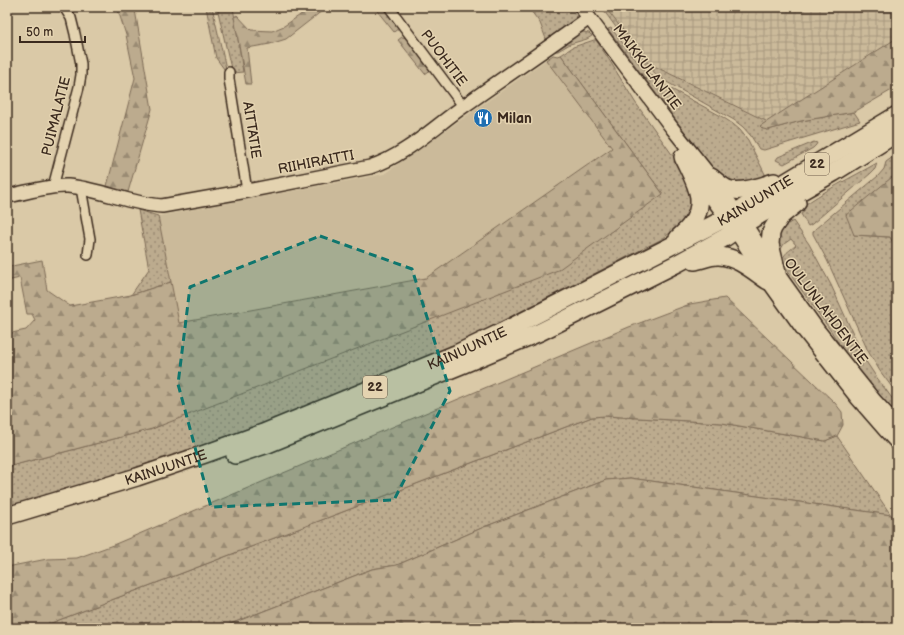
<svg xmlns="http://www.w3.org/2000/svg" width="904" height="635" viewBox="0 0 904 635" font-family="'Balsamiq Sans',sans-serif">
<style>
.built{fill:#cbba9a}
.industrial{fill:url(#industrial-grid)}
.grass{fill:url(#grass-dots);stroke:#7c6a56}
.forest{fill:url(#forest-firs);stroke:#7c6a56}
.lines{fill:none;stroke-linecap:round;stroke-linejoin:round}
.street-casing{stroke:#3b2a1e;stroke-width:12}
.secondary-casing{stroke:#3b2a1e;stroke-width:16}
.highway-casing{stroke:#3b2a1e;stroke-width:20}
.street{stroke:#e4d3b0;stroke-width:9}
.secondary{stroke:#e4d3b0;stroke-width:13}
.highway{stroke:#e4d3b0;stroke-width:17}
.marked{fill:#0f766e;fill-opacity:0.2;stroke:#0f766e;stroke-width:3;stroke-dasharray:8 5;stroke-linejoin:round}
.labels{text-anchor:middle;dominant-baseline:central;stroke-width:3;stroke-linejoin:round;paint-order:stroke}
.shield{fill:#e4d3b0;stroke:#6e5d4a;stroke-width:1}
.shield-label{font-size:13px;font-weight:bold;fill:#3b2a1e}
.street-label{font-size:14px;fill:#3b2a1e;stroke:#e4d3b0}
.poi-label{font-size:14px;font-weight:bold;fill:#3b2a1e;stroke:#e4d3b0;text-anchor:start}
</style>
<defs>
<pattern id="industrial-grid" width="8" height="8" patternUnits="userSpaceOnUse"><rect width="8" height="8" fill="#cbba9a"/><path d="M0 4h8M4 0v8" fill="none" stroke="#a6977d"/></pattern>
<pattern id="grass-dots" width="8" height="8" patternUnits="userSpaceOnUse"><rect width="8" height="8" fill="#bcab8e"/><path d="M2 2h.1M6 6h.1" fill="none" stroke="#9a8b73" stroke-width="1.8" stroke-linecap="round"/></pattern>
<pattern id="forest-firs" width="22" height="20" patternUnits="userSpaceOnUse"><rect width="22" height="20" fill="#bcab8e"/><path d="M5 1l3.5 6h-7zM16 11l3.5 6h-7z" fill="#9a8b73"/></pattern>
</defs>
<rect width="100%" height="100%" fill="#dac9a7"/>
<filter id="ink" filterUnits="userSpaceOnUse"><feTurbulence type="fractalNoise" baseFrequency=".025" numOctaves="2"/><feDisplacementMap in="SourceGraphic" scale="8" xChannelSelector="R" yChannelSelector="G"/><feConvolveMatrix kernelMatrix="1 2 1 2 8 2 1 2 1" color-interpolation-filters="sRGB"/></filter>
<g filter="url(#ink)">
<!-- built -->
<path class="built" d="M546,60L612,148L426,278L179,323L158,216L384,174Z"/>
<!-- industrial -->
<path class="industrial" d="M605,7H897V38L768,122L648,63Z"/>
<!-- grass -->
<path class="grass" d="M206,7H212L227,73L216,58Z
M217,7H233L243,72L232,73Z
M528,7H572L577,12L576,19L549,42L546,39L540,23Z
M601,7H605L648,63L768,122L760,126L768,130L801,121L854,112L860,121L764,150L759,149L751,136L743,127L734,120L665,81C638,62 621,33 601,7Z
M611,28L635,59L644,69L653,77L662,84L721,116L733,124L740,130L748,140L766,176L763,178L735,185L720,178L708,163L608,29Z
M583,32L589,33L592,36L587,39L570,44L558,51H555V48L577,33Z
M594,40H596L608,58L635,102L690,180L695,196L686,221L662,239L496,324L456,347L261,427L134,471L7,508V467L152,429L663,194L561,55L573,47Z
M814,142L817,143L816,145L813,148L784,164L776,160L778,157Z
M897,154V173L887,182L854,235L890,237L897,250V361L894,364L897,367V394L880,371L868,351L827,260L813,234V232L815,229L878,176L884,169L886,162Z
M877,163L875,169L871,173L812,224L808,226L801,214L805,211L799,209C823,191 851,178 877,163Z
M138,210L158,216L171,282L131,295L149,269Z
M788,217V224L793,221L809,244L831,285L865,360L875,375L897,405V417L846,356L831,331L784,266C779,255 790,251 796,245L791,239L784,244L781,249L778,251L775,239Z
M605,416L722,423L825,441L837,436L891,515L630,478L606,480L484,527L397,565L372,569L220,628H38L592,417Z"/>
<!-- forest -->
<path class="forest" d="M117,7H148L135,10L152,109L128,192L107,186L135,78L126,35Z
M312,7H327L286,39L270,44L247,48L251,84H246L234,17L237,15L251,30L272,31L284,26Z
M374,7H384L400,27L394,32Z
M402,37L408,38L432,69L425,74L398,40Z
M897,38V87L854,112L801,121L768,130L763,129L760,126Z
M553,55L558,56L561,55L663,194L558,270L152,429L7,467V334L26,330L35,320L32,314H27L20,278L7,281V267L42,260L47,290L70,306L131,295L171,282L179,323L426,278L612,148L546,60Z
M897,173V250L890,237L854,235L846,215Z
M725,298L835,403L842,412L843,425L837,436L825,441L722,423L605,416L592,417L38,628H7V567L47,559L77,558L113,545L629,327L690,304Z
M630,478L891,515L897,520V628H220L372,569L397,565L484,527L606,480Z"/>
<g class="lines">
<!-- street casing -->
<g class="street-casing">
<path id="street" d="M389,7L463,106
M229,72V79L247,191
M53,187L79,87L81,75V64L75,34L71,18L64,7
M81,188L90,239L88,255"/>
</g>
<!-- secondary casing -->
<g class="secondary-casing">
<path id="secondary" d="M581,7L672,128L711,177L747,227L770,263L818,330L875,401L897,425
M696,176L735,230L768,281L804,331L857,398L884,429L897,443
M7,196C25,193 49,185 68,186C100,189 130,204 162,206L247,191L370,167C405,156 435,126 464,106C506,76 548,48 589,18"/>
</g>
<!-- highway casing -->
<g class="highway-casing">
<g id="highway">
<path d="M711,177C715,180 719,184 724,187C736,195 760,187 774,182"/>
<path d="M678,238C682,234 686,231 689,227C710,203 694,181 683,157"/>
<path d="M694,261C702,260 711,255 719,256C738,257 753,271 768,281"/>
<path d="M777,273L770,244L771,233L773,228L781,216L797,203"/>
<path d="M235,455L268,444L464,364L540,332L678,263L726,237L744,224L833,173L897,133"/>
<path id="s1" d="M7,516L137,477L205,454L263,433L458,353L502,332L726,218L897,115"/>
</g>
</g>
<!-- street -->
<use href="#street" class="street"/>
<!-- secondary -->
<use href="#secondary" class="secondary"/>
<!-- highway -->
<use href="#highway" class="highway"/>
</g>
</g>
<!-- marked area -->
<path class="marked" d="M320,236L412,269L450,391L394,500L211,507L178,384L190,287Z"/>
<!-- icons -->
<defs>
<g id="restaurant-disc" transform="scale(1)"><circle r="9.5" fill="#1f6fb2" stroke="#e4d3b0"/><path d="M-5-6h1v4h1v-4h1v4h1v-4h1v5L-1.5 .5V6h-2V.5L-5-1ZM5-6V6H3V1.5H1.5Q1.5-4 5-6Z" fill="#fff"/></g>
</defs>
<g fill-rule="evenodd">
<use href="#restaurant-disc" x="483" y="118"/>
</g>
<g class="labels">
<!-- shield labels -->
<g class="shield">
<rect x="805" y="153" width="24" height="22" rx="3"/>
<rect x="363" y="376" width="24" height="22" rx="3"/>
</g>
<g class="shield-label">
<text x="817" y="164">22</text>
<text x="375" y="387">22</text>
</g>
<!-- street labels -->
<g class="street-label">
<text transform="translate(444 58) rotate(53)">PUOHITIE</text>
<text transform="translate(647 67) rotate(53)">MAIKKULANTIE</text>
<text transform="translate(56 116) rotate(-76)">PUIMALATIE</text>
<text transform="translate(252 130) rotate(81)">AITTATIE</text>
<text transform="translate(316 162) rotate(-11)">RIIHIRAITTI</text>
<text stroke="none"><textPath href="#s1" startOffset="814">KAINUUNTIE</textPath></text>
<text transform="translate(826 311) rotate(53)">OULUNLAHDENTIE</text>
<text stroke="none"><textPath href="#s1" startOffset="490">KAINUUNTIE</textPath></text>
<text stroke="none"><textPath href="#s1" startOffset="166">KAINUUNTIE</textPath></text>
</g>
<!-- poi labels -->
<g class="poi-label">
<text x="497" y="118">Milan</text>
</g>
</g>
<!-- margin -->
<rect width="904" height="635" fill="none" stroke="#e4d3b0" stroke-width="24"/>
<rect x="12" y="12" width="880" height="611" fill="none" stroke="#3b2a1e" stroke-width="1.5" filter="url(#ink)"/>
<!-- scale -->
<path d="M20 36v6h65v-6" fill="none" stroke="#3b2a1e" stroke-width="2"/>
<text x="26" y="36" font-size="12" fill="#3b2a1e" stroke="#e4d3b0" stroke-width="3" paint-order="stroke">50 m</text>
</svg>
